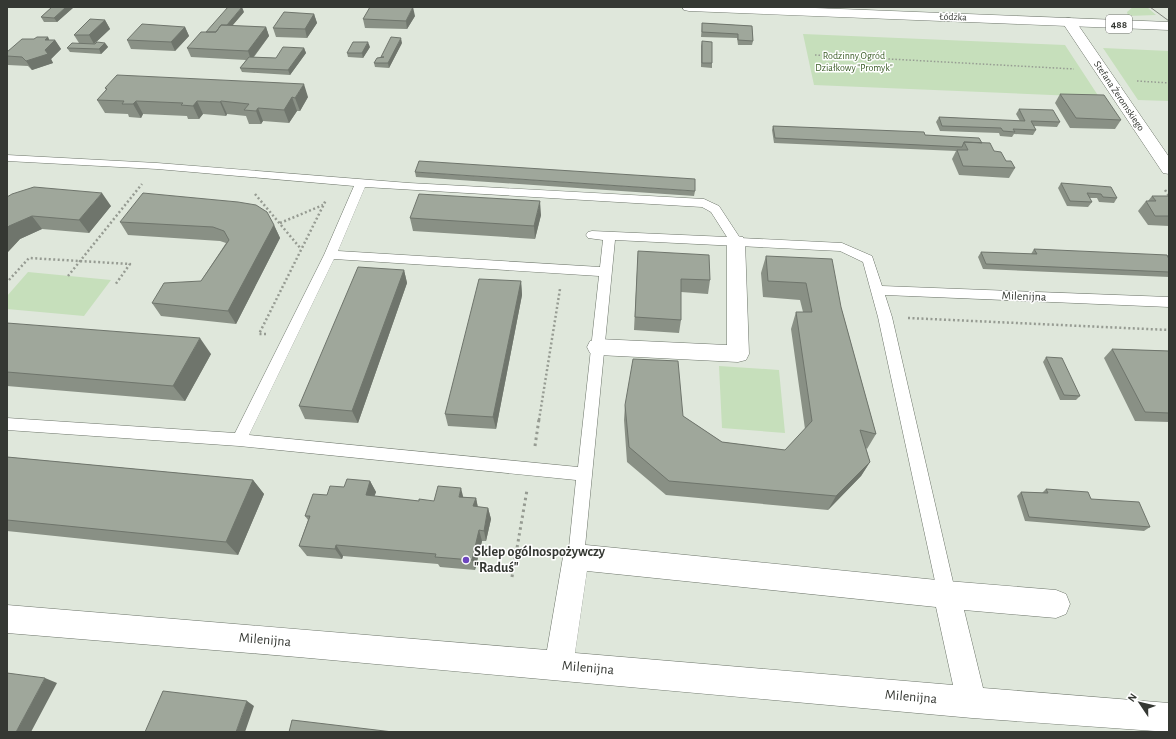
<svg xmlns="http://www.w3.org/2000/svg" width="1176" height="739" viewBox="0 0 1176 739" font-family="'Alegreya Sans',sans-serif">
<style>
.green{fill:#c6dfbb}
.lines{fill:none;stroke-linecap:round;stroke-linejoin:round}
.service-casing{stroke:#6d756a;stroke-width:1}
.minor-casing{stroke:#6d756a;stroke-width:1}
.primary-casing{stroke:#6d756a;stroke-width:1}
.path-far2{stroke:#969b92;stroke-width:1.5;stroke-dasharray:1.5 2;stroke-linecap:butt}
.path-far1{stroke:#969b92;stroke-width:2.5;stroke-dasharray:2 2.5;stroke-linecap:butt}
.path{stroke:#969b92;stroke-width:3;stroke-dasharray:2.5 3.5;stroke-linecap:butt}
.service{fill:#fff;fill-rule:evenodd}
.minor{fill:#fff;fill-rule:evenodd}
.primary{fill:#fff;fill-rule:evenodd}
.tram{stroke:#81867e;stroke-width:1}
.wall{fill:#899085}
.shaded-wall{fill:#6f756c}
.building{fill:#9fa79b;stroke:#6f756c}
.poi-dot{fill:#6d46bf;stroke:#fff;stroke-width:1.5}
.labels{text-anchor:middle;dominant-baseline:central;stroke-width:3;stroke-linejoin:round;paint-order:stroke}
.far-street-label{font-size:10px;fill:#353833;stroke:#fff}
.far-park-label{font-size:10px;fill:#395b25;stroke:#fff}
.shield{fill:#fff;stroke:#727470;stroke-width:1}
.shield-label{font-size:11px;font-weight:bold;fill:#353833}
.street-label{font-size:12px;fill:#353833;stroke:#fff}
.near-poi-label{font-size:14px;font-weight:bold;fill:#353833;stroke:#fff;text-anchor:start}
.near-street-label{font-size:14px;fill:#353833;stroke:#fff}
</style>
<rect width="100%" height="100%" fill="#dfe7db"/>
<!-- green -->
<path class="green" d="M1133,7H1147L1156,15L1128,16L1127,12Z
M803,34L1065,45L1099,97L814,85Z
M1103,48L1169,51V101L1138,100Z
M28,272L111,280L84,316L7,309V296Z
M719,366L779,370L785,433L722,428Z"/>
<g class="lines">
<!-- service casing -->
<g class="service-casing">
<path id="service" d="M7,155L157,163L409,183L704,199L719,206L740,238L842,243L872,256L882,286L1169,297V307L885,295L892,317L956,595L953,601L947,604L941,601L938,595L878,317L863,262L840,251L615,240L584,557L582,563L576,565L570,563L568,557L576,480L239,446L7,430V418L235,433L324,255L354,186L157,169L7,161ZM365,187L702,207L711,212L727,237L592,231L588,232L586,235L588,238L603,240L600,267L338,251ZM334,259L599,276L578,467L249,435Z"/>
</g>
<!-- minor casing -->
<g class="minor-casing">
<path id="minor" d="M1069,18L1074,19L1169,157V174L1163,173L1062,22L1064,19Z
M736,236L743,237L745,242L749,354L746,360L738,362L598,355L590,353L587,347L590,341L598,339L727,345V242L729,237Z
M576,544L947,581L1056,590L1066,594L1070,604L1066,614L1056,618L964,610L983,688L1169,703V732L972,718L298,657L7,633V605L547,650L563,557L567,548ZM587,571L936,607L953,685L575,653Z"/>
</g>
<!-- primary casing -->
<g class="primary-casing">
<path id="primary" d="M682,7H790L1169,22V30L689,11L684,10Z"/>
</g>
<!-- path-far2 -->
<path class="path-far2" d="M815,55L1074,69
M1137,81L1169,83"/>
<!-- path-far1 -->
<path class="path-far1" d="M1165,190L1169,196
M255,194L301,249
M280,223L323,205
M68,276L142,184
M9,280L29,258L130,264L115,285
M908,318L1169,330
M266,334H259L326,200
M539,420L560,289"/>
<!-- path -->
<path class="path" d="M535,446L539,419
M512,577L527,490"/>
<!-- service -->
<use href="#service" class="service"/>
<!-- minor -->
<use href="#minor" class="minor"/>
<!-- primary -->
<use href="#primary" class="primary"/>
<!-- tram -->
<path class="tram" d="M1150,7L1169,21"/>
</g>
<!-- wall -->
<path class="wall" d="M52,7H74L57,22H44L41,17Z
M244,12L232,26L266,27L269,36L254,57L276,58L304,48L306,53L290,75L242,72L240,68L246,60L191,57L187,48L206,32Z
M314,14L317,23L307,38L276,37L273,28Z
M415,16L407,29L365,28L363,19Z
M105,20L110,29L94,44L105,43L108,47L101,54L70,52L67,48L79,43L74,35Z
M702,23L752,26L753,41L752,45H738L737,38L701,37Z
M185,27L189,36L175,51L131,49L127,40Z
M48,37L49,40H55L61,49L51,59L53,63L32,70L28,66L8,65L7,63V52L34,39Z
M702,41L712,63V68L701,67V46Z
M402,43L389,68L375,67L374,63Z
M370,47L363,58L348,57L347,53Z
M105,88L308,97L300,111H297L289,123L263,121L261,124H249L246,116L227,114L226,116L203,114L199,119H188L187,116L143,114L141,118L129,117L128,114L105,113L97,100L106,90Z
M1060,94L1121,120L1115,129L1070,128L1055,103Z
M1019,109L1060,122L1057,127L1034,126L1036,130L1033,135L1014,134L1012,137L1000,136L999,133L940,131L936,122L939,117L1020,121L1016,114Z
M773,126L925,135L982,143L994,151L1015,168L1009,178L959,175L952,159L956,151L774,143L772,130Z
M415,172L695,191L694,196L416,177Z
M1061,183L1117,198L1114,203L1099,202L1097,198H1089L1092,202L1088,207L1067,206L1058,188Z
M1152,196H1169V226L1148,225L1138,211L1146,201H1148Z
M7,197L111,206L89,233L42,229L20,239L7,253Z
M541,215L535,239L413,231L410,218Z
M120,222L274,225L280,238L236,324L161,316L152,303L201,281L226,243L220,241L128,235Z
M1034,249L1169,259V277L983,269L978,257L981,252L1031,254Z
M638,251L710,280L708,294L681,292V320L679,333L634,330Z
M766,256L841,307L876,434L867,449L866,448L870,462L861,476L828,510L666,495L627,462L624,420L625,405L683,416L722,442L785,450L805,429L791,329L796,312H803L800,300L763,297L761,273Z
M404,270L407,283L358,423L305,419L299,406Z
M521,281L522,295L496,429L448,426L445,414Z
M7,323L211,354L185,401L7,386Z
M1112,349L1169,351V422L1135,421L1104,358Z
M1046,357L1080,396L1076,400H1060L1043,362Z
M7,457L253,480L264,494L238,555L7,531Z
M370,481L376,492L374,496L419,501H434L463,497L476,498L478,507L488,508L491,519L486,541H482L475,570L440,567L438,564L343,556L342,559L307,556L299,546L308,520L305,516L327,495L344,487Z
M1046,489L1091,499L1150,527L1144,531L1025,521L1017,496L1021,492L1042,493Z"/>
<!-- shaded-wall -->
<path class="shaded-wall" d="M66,7H74L57,22L54,18Z
M242,7L244,12L219,41L217,37Z
M413,7L415,16L407,29L406,21Z
M314,14L317,23L307,38L305,29Z
M105,20L110,29L94,44L89,35Z
M185,27L189,36L175,51L171,42Z
M266,27L269,36L251,60L248,51Z
M48,37L51,44L55,40L61,49L51,59L53,63L32,70L26,61L45,50V40Z
M401,38L402,43L389,68L388,63Z
M368,42L370,47L363,58L362,53Z
M105,43L108,47L101,54L99,49Z
M304,48L306,53L290,75L288,70Z
M304,84L308,97L300,111L295,98Z
M292,97L297,111L289,123L284,110Z
M136,101L143,114L141,118L133,104Z
M197,101L203,114L199,119L193,106Z
M221,101L227,114L226,116L220,102Z
M258,108L263,121L261,124L256,111Z
M102,193L111,206L89,233L79,220Z
M540,201L541,215L535,239L534,226Z
M32,216L42,229L20,239L7,253V228L9,226Z
M274,225L280,238L236,324L228,311Z
M404,270L407,283L358,423L352,411Z
M521,281L522,295L496,429L493,417Z
M200,338L211,354L185,401L173,386Z
M870,462L861,476L828,510L836,496Z
M253,480L264,494L238,555L226,542Z
M370,481L376,492L371,506L366,495Z
M461,488L464,500L459,497Z
M476,498L478,509L473,506Z
M488,508L491,519L486,541L484,531Z
M479,530L482,541L475,570L472,560Z
M336,545L343,556L342,559L335,549Z
M45,678L57,683L31,732H16Z
M247,701L254,706L245,732H236Z"/>
<!-- building -->
<path class="building" d="M52,7H66L54,18L41,17Z
M228,7H242L227,25H221L216,32H206Z
M370,7H413L406,21L363,19Z
M284,12L314,14L305,29L273,28Z
M90,19L105,20L89,35H74Z
M702,23L752,26L753,41L738,40V34L702,32Z
M142,24L185,27L171,42L127,40Z
M221,25L266,27L248,51L187,48L201,32H216Z
M37,37H48L45,40H55L45,50L48,54L26,61L22,57L7,56V52L22,39H34Z
M391,37L401,38L388,63H374L377,58L384,57H381Z
M702,41L712,42V63H702Z
M97,42L105,43L99,49L67,48L72,43L95,44Z
M353,42H368L362,53H347Z
M283,47L304,48L288,70L240,68L249,57L276,58Z
M117,75L304,84L295,98L292,97L284,110L258,108L256,111L244,110L249,104L221,101L220,102L197,101L193,106L181,105L183,103L136,101L133,104H122L124,101L97,100L107,89L105,88Z
M1060,94L1104,95L1121,120L1076,118Z
M1019,109L1053,110L1060,122L1031,121L1036,130L1013,129L1015,132L1003,131L1001,128L942,126L939,117L1025,121Z
M773,126L924,132L925,135L979,138L982,143L964,142L962,147L775,138Z
M964,142L990,143L994,151L1001,152L1006,161H1011L1015,168L963,166L957,150H968Z
M419,161L695,179V191L415,172Z
M1061,183L1111,187L1117,198L1103,197L1101,194L1087,193L1092,202L1070,201Z
M34,187L102,193L79,220L32,216L9,226L7,228V197L12,194Z
M143,193L238,202L256,205L267,212L274,225L228,311L152,303L164,283L201,281L229,240L224,231L213,227L120,222Z
M419,194L540,201L534,226L410,218Z
M1152,196H1169V216H1155L1146,201H1156Z
M1034,249L1167,255L1169,259V272L986,264L981,252L1037,254Z
M638,251L709,255L710,280L681,279V320L635,317Z
M766,256L832,259L841,307L876,434L860,430L870,462L836,496L669,481L629,447L625,405L633,359L678,361L683,416L722,442L785,450L812,421L796,312H812L806,283L768,281Z
M358,267L404,270L352,411L299,406Z
M479,279L521,281L493,417L445,414Z
M7,323L200,338L173,386L7,372Z
M1112,349L1169,351V413L1145,412Z
M1046,357L1062,358L1080,396L1064,395Z
M7,457L253,480L226,542L7,520Z
M347,479L370,481L366,495L419,501V499L434,501L438,486L461,488L459,497L476,498L473,506L488,508L484,531L479,530L472,560L435,557L436,554L336,545L335,549L299,546L310,516H305L313,494L327,495L330,486L344,487Z
M1046,489L1088,492L1091,499L1139,502L1150,527L1029,517L1021,492L1048,493Z
M7,673L45,678L16,732H7Z
M163,691L247,701L236,732H145Z
M292,720L393,732H289Z"/>
<!-- markers -->
<circle class="poi-dot" cx="466" cy="560" r="4"/>
<g class="labels">
<!-- far-street labels -->
<g class="far-street-label">
<text transform="translate(953 17) rotate(2)">Łódzka</text>
<text transform="translate(1119 96) rotate(56)">Stefana Żeromskiego</text>
</g>
<!-- far-park labels -->
<g class="far-park-label">
<text x="854" y="56">Rodzinny Ogród<tspan x="854" dy="12">Działkowy "Promyk"</tspan></text>
</g>
<!-- shield labels -->
<rect class="shield" x="1106" y="15" width="26" height="18" rx="3"/>
<g class="shield-label">
<text x="1119" y="24">488</text>
</g>
<!-- street labels -->
<g class="street-label">
<text transform="translate(1024 296) rotate(2)">Milenijna</text>
</g>
<!-- near-poi labels -->
<g class="near-poi-label">
<text x="474" y="552">Sklep ogólnospożywczy<tspan x="474" dy="16">"Raduś"</tspan></text>
</g>
<!-- near-street labels -->
<g class="near-street-label">
<text transform="translate(265 640) rotate(5)">Milenijna</text>
<text transform="translate(588 668) rotate(5)">Milenijna</text>
<text transform="translate(911 697) rotate(5)">Milenijna</text>
</g>
</g>
<!-- border -->
<rect width="1176" height="739" fill="none" stroke="#353833" stroke-width="16"/>
<!-- north arrow -->
<g transform="translate(1140 703) rotate(305)" stroke="#ffffff" stroke-width="3" paint-order="stroke">
<path d="M0-3L7 15L0 10L-7 15Z" fill="#353833"/>
<text y="-6" font-size="11" font-weight="bold" text-anchor="middle" fill="#353833">N</text>
</g>
</svg>
